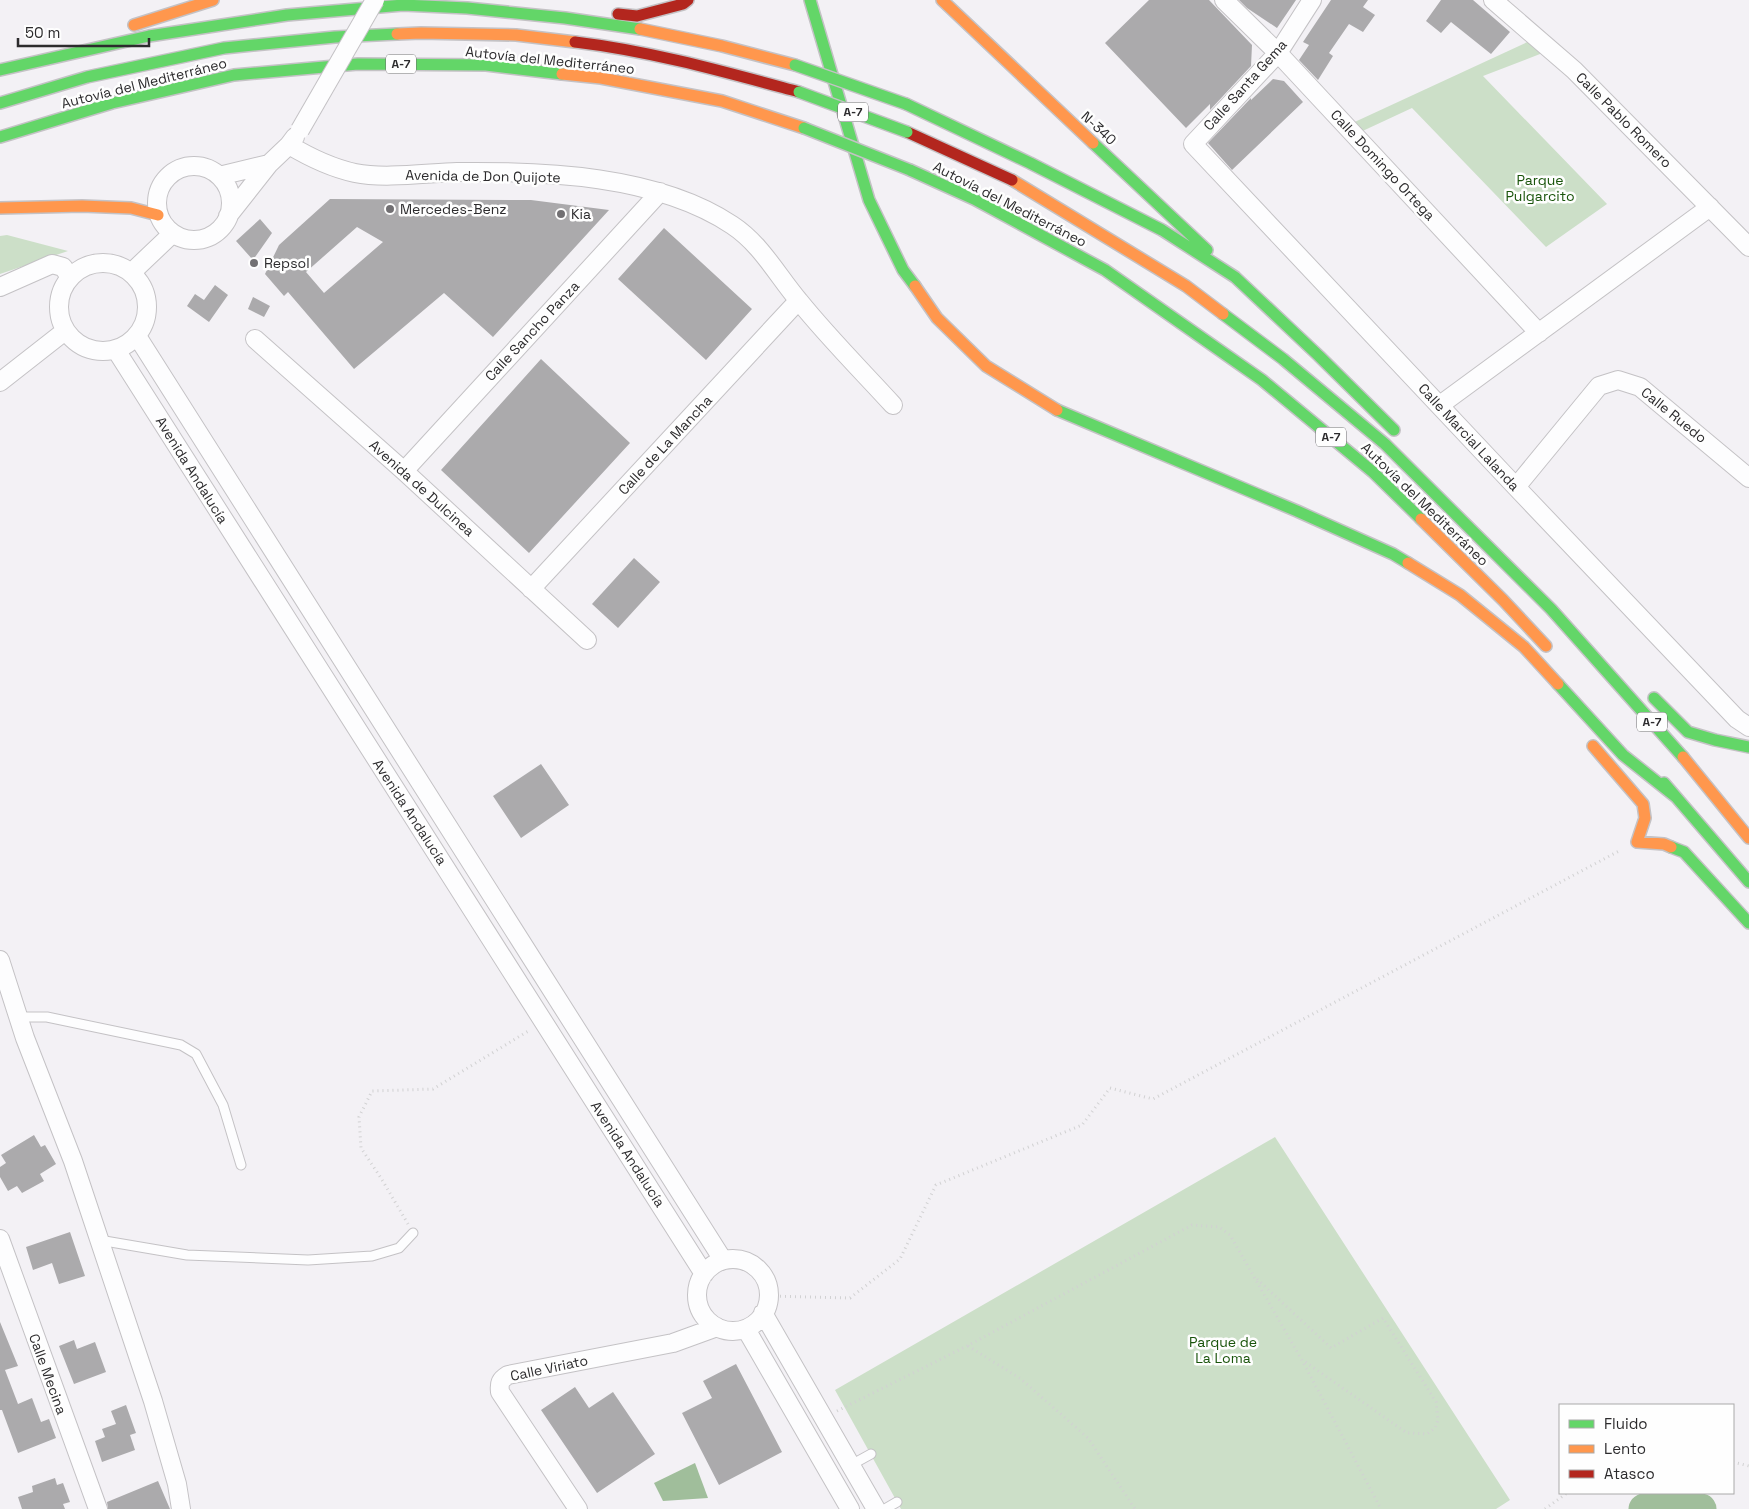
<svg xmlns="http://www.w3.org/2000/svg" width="1749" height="1509" viewBox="0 0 1749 1509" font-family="'Space Grotesk',sans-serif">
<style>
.green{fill:#ccdfc8}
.water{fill:#a0be9b}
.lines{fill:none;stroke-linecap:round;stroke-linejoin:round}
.river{stroke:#a0be9b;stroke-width:31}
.building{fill:#abaaac;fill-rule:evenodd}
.lane-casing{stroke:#c4c2c5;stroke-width:11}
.street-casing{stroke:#c4c2c5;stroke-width:20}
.fast-casing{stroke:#c4c2c5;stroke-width:14}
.slow-casing{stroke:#c4c2c5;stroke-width:14}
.jam-casing{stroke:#c4c2c5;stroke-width:14}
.path{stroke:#d1d1d2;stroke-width:3;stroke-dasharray:1 4;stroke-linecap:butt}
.lane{stroke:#fdfdfe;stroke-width:9}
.street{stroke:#fdfdfe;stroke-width:18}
.fast{stroke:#63d668;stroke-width:11}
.slow{stroke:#ff974d;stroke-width:11}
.jam{stroke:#b3261e;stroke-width:11}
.street-bridge-casing{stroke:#c4c2c5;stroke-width:20;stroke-linecap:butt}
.fast-bridge-casing{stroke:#c4c2c5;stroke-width:14;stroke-linecap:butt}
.street-bridge{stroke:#fdfdfe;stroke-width:18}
.fast-bridge{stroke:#63d668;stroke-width:11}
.poi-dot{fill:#727073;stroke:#fefefe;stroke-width:2}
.labels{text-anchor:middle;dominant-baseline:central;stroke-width:5;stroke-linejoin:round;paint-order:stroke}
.shield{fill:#fefefe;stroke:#6b6a6c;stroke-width:1}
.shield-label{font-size:12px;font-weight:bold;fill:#2c2b2d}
.street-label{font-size:14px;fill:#2c2b2d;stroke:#fefefe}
.park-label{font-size:14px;fill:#19540b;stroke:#fefefe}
.poi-label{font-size:14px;fill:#2c2b2d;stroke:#fefefe;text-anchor:start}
</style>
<rect width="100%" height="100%" fill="#f3f1f5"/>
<!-- green -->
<path class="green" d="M1536,38L1546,46L1540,54L1483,76L1607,204L1546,247L1412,108L1354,135L1346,126Z
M7,235L68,251L0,274V236Z
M1275,1137L1510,1500L1496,1509H901L835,1390Z"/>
<!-- water -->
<path class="water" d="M695,1463L708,1498L663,1501L654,1483Z"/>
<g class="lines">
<!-- river -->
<path class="river" d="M1644,1509L1648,1507H1691L1701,1509"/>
</g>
<!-- building -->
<path class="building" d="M1149,0H1209L1252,45L1251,66L1210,110V104L1186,128L1105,43Z
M1239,0H1296L1277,28L1247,8Z
M1331,0H1368L1363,7L1375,15L1363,32L1349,24L1329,53L1333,56L1318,80L1299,60L1309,45L1303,42Z
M1441,0H1473L1510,32L1491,54L1451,22L1441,33L1426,21Z
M1273,79L1284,81L1303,102L1232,170L1208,143L1251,98V100Z
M330,199L531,200L609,210L493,337L444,293L354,369L288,292L284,296L265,274L279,245ZM357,227L383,242L324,293L306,272Z
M260,219L272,233L253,260L236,241Z
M664,228L752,309L706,360L618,279Z
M215,285L228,295L209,322L187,306L195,294L204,300Z
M253,297L270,306L264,317L248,309Z
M541,359L630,443L529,553L441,470Z
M634,558L660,582L618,628L592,604Z
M541,764L569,805L521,838L493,796Z
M34,1135L41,1147L45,1145L56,1164L40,1174L44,1181L22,1193L17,1186L8,1191L0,1177V1167L6,1163L1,1155Z
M70,1232L85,1276L59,1284L52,1263L33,1270L26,1247Z
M0,1322L18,1366L5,1370L18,1404L32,1398L41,1422L49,1419L56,1438L18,1453L2,1410H0Z
M74,1340L77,1349L95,1342L106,1372L74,1384L59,1346Z
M736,1364L782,1452L719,1485L682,1413L712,1398L703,1381Z
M575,1387L589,1408L613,1392L655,1454L597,1493L541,1410Z
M126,1405L136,1433L130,1435L135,1450L102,1462L95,1441L105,1437L102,1429L116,1424L111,1411Z
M55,1478L57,1485L63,1483L70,1502L63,1504L65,1509H22L18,1497L33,1492L32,1486Z
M158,1481L170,1509H108L107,1502Z"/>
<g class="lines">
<!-- lane casing -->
<g class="lane-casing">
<path id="lane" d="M19,1017H47L181,1045L196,1054L223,1105L241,1165
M99,1240L187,1255L308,1260L372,1256L399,1248L413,1233
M851,1465L871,1454
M885,1509L897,1502"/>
</g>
<!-- street casing -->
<g class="street-casing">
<path id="street" d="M1224,0L1278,53L1539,333
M1312,0L1278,53L1193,144L1516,487L1737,719L1749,727
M1493,0L1574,70L1749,247
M289,145C309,157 332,168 355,173C384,179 427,173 457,172C544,171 657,175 732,225C761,244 777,275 799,301C828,337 861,370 893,405
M157 203a37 37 0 1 1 74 0a37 37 0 1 1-74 0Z
M219,176L269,164
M228,216L269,164L289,145L295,137
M59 307a44 44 0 1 1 88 0a44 44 0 1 1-88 0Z
M131,273L172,234
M0,287L52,264L63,267L70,277
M137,336L723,1260
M255,339L404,471L587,640
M116,350L704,1274
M0,382L65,331
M1440,405L1710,207
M404,471L660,192
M1516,487L1599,386L1618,380L1640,387L1749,478
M531,589L798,301
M0,960L25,1038L73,1161L153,1401L177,1484L181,1509
M0,1239L98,1509
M697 1295a36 36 0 1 1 72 0a36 36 0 1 1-72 0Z
M763,1313L876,1509
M746,1329L850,1509
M578,1509L500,1392C499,1383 500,1380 508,1375L673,1343L717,1327"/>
</g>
<!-- fast casing -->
<g class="fast-casing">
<path id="fast" d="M810,0L869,200L903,270L915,286
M0,70L149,36L287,15L403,5L467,8L565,18L640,29
M0,103L87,77L224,48L335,37L397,34
M906,104L1030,163L1162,230L1235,277L1319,356L1394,430
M0,137L112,103L234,75L358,64L486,65L562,74
M1093,143L1207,250
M910,170L974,199L1105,270L1262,380L1373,472L1421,519
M1223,314L1283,359L1385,444L1551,609L1683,757
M1057,410L1297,511L1393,554L1408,563
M1558,684L1623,755L1676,797
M1654,698L1688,732L1715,740L1749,747
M1664,783L1749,882
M1671,847L1684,852L1749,923"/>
</g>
<!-- slow casing -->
<g class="slow-casing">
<path id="slow" d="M942,0L1093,143
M134,25L213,0
M640,29L722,46L795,65
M397,34L421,33L516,35L575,42
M562,74L601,78L722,101L804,128
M1012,180L1186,286L1223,314
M0,208L82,206L131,208L158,215
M915,286L937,318L986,366L1057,410
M1421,519L1503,600L1546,646
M1408,563L1460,595L1524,647L1558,684
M1593,746L1643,804L1645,818L1637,842L1664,844L1671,847
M1683,757L1749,838"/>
</g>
<!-- jam casing -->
<g class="jam-casing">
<path id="jam" d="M618,14L637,16L683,4L688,0
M575,42C651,51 725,72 799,92
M907,132L1012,180"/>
</g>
<!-- path -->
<path class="path" d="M408,1224L381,1178L361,1148L359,1117L372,1091L433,1089L530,1030
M1257,1279L1331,1348L1383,1318L1436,1402L1438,1420L1435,1428L1427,1434L1407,1433L1304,1361
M770,1296L850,1298L900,1259L936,1185L1082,1125L1110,1088L1153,1099L1619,851
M968,1346L1021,1379L1088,1438L1135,1509
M837,1411L967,1346L1192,1225L1219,1227L1230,1235L1303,1362L1381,1509
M1733,1462L1749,1466
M1545,1509L1567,1493"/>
<!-- lane -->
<use href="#lane" class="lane"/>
<!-- street -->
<use href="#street" class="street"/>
<!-- fast -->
<use href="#fast" class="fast"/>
<!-- slow -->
<use href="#slow" class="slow"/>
<!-- jam -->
<use href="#jam" class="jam"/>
<!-- street-bridge casing -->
<g class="street-bridge-casing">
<path id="street-bridge" d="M300,130L375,0"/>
</g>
<!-- fast-bridge casing -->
<g class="fast-bridge-casing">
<path id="fast-bridge" d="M795,65L906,104
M799,92L907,132
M804,128L910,170"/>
</g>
<!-- street-bridge -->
<use href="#street-bridge" class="street-bridge"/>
<!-- fast-bridge -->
<use href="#fast-bridge" class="fast-bridge"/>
</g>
<!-- markers -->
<g class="poi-dot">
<circle cx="390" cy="209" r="5"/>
<circle cx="561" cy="214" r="5"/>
<circle cx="254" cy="263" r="5"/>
</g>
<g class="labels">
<!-- shield labels -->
<g class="shield">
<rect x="386" y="54.5" width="30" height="19" rx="4"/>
<rect x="838" y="102.5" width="30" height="19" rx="4"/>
<rect x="1316" y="427.5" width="30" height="19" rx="4"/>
<rect x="1637" y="712.5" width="30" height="19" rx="4"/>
</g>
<g class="shield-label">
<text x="401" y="64">A-7</text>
<text x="853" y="112">A-7</text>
<text x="1331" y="437">A-7</text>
<text x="1652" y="722">A-7</text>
</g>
<!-- street labels -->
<g class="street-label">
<text transform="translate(550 60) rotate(6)">Autovía del Mediterráneo</text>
<text transform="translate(144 83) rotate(-14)">Autovía del Mediterráneo</text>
<text transform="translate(1245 85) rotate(-48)">Calle Santa Gema</text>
<text transform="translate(1624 120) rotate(45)">Calle Pablo Romero</text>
<text transform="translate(1099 128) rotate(43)">N-340</text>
<text transform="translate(1383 165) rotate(47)">Calle Domingo Ortega</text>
<text transform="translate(483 176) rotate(1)">Avenida de Don Quijote</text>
<text transform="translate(1010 204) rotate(27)">Autovía del Mediterráneo</text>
<text transform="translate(532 331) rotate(-47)">Calle Sancho Panza</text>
<text transform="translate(1674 415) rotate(39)">Calle Ruedo</text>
<text transform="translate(1469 437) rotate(47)">Calle Marcial Lalanda</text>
<text transform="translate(665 445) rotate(-47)">Calle de La Mancha</text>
<text transform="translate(192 470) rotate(58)">Avenida Andalucía</text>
<text transform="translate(422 488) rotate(42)">Avenida de Dulcinea</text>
<text transform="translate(1425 504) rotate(44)">Autovía del Mediterráneo</text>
<text transform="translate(410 812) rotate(57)">Avenida Andalucía</text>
<text transform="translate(628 1154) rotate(57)">Avenida Andalucía</text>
<text transform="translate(549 1368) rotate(-12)">Calle Viriato</text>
<text transform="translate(48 1374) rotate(70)">Calle Mecina</text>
</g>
<!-- park labels -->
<g class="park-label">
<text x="1540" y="180">Parque<tspan x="1540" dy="16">Pulgarcito</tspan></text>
<text x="1223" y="1342">Parque de<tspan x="1223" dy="16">La Loma</tspan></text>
</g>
<!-- poi labels -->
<g class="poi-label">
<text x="400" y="209">Mercedes-Benz</text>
<text x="571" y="214">Kia</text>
<text x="264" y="263">Repsol</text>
</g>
</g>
<!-- legend -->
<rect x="1559" y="1404" width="175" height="90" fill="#fefefe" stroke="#aaaaaa"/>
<rect x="1569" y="1420" width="25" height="8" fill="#63d668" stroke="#aaaaaa"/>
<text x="1604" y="1429" font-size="15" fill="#2c2b2d">Fluido</text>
<rect x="1569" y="1445" width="25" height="8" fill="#ff974d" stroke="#aaaaaa"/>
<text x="1604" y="1454" font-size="15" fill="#2c2b2d">Lento</text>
<rect x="1569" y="1470" width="25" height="8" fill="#b3261e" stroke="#aaaaaa"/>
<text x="1604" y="1479" font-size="15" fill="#2c2b2d">Atasco</text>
<!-- scale -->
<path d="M18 38v8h131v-8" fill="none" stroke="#2c2b2d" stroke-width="2.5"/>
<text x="25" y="38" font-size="15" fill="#2c2b2d" stroke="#fefefe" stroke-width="4" paint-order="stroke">50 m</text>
</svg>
